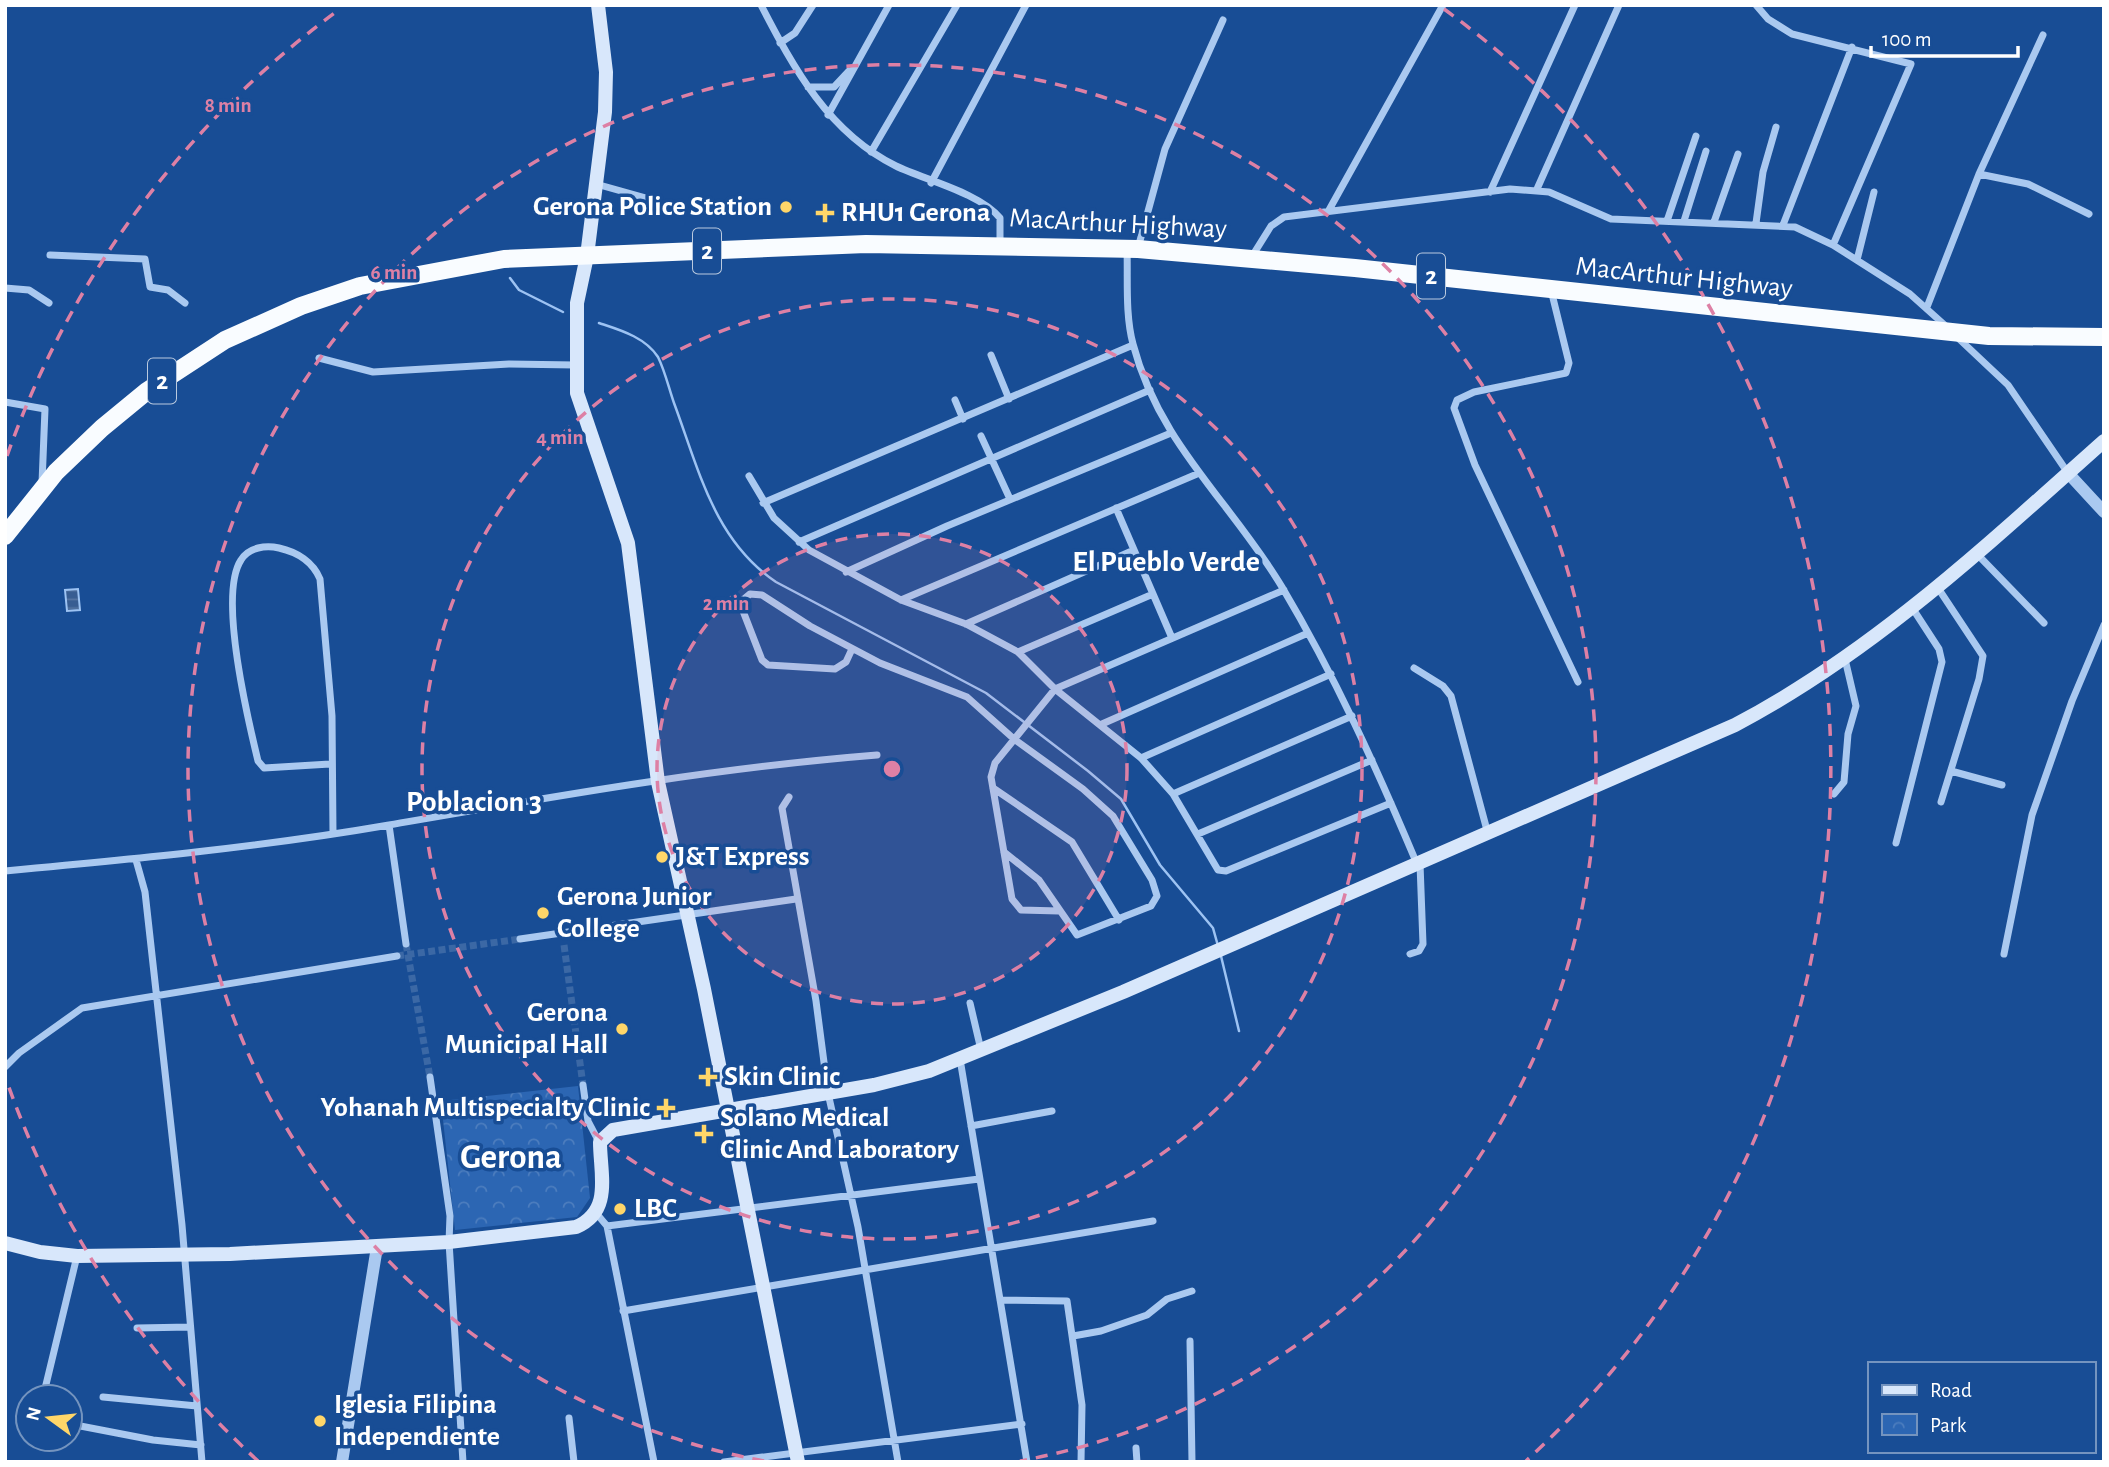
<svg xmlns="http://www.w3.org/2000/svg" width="2109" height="1467" viewBox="0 0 2109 1467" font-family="'Alegreya Sans',sans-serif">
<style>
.park{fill:url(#park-crowns)}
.water{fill:url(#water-rules);stroke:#9dc3f3;stroke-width:2}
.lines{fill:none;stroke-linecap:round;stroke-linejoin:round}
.stream{stroke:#9dc3f3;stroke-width:2.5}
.minor-tunnel{stroke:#3b68a5;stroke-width:7;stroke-dasharray:7 3.5;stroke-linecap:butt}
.minor{stroke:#aac9f0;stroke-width:7}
.tertiary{stroke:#aac9f0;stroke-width:12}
.secondary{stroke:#d8e7fb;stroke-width:14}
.trunk{stroke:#f9fcff;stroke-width:18}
.ring{fill:none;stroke:#dd80a5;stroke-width:3.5;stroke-dasharray:12 9}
.poi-dot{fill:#ffd669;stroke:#184d95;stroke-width:2.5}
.labels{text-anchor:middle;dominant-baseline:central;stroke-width:7;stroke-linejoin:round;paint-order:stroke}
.shield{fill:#184d95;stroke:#bacadf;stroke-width:2}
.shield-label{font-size:26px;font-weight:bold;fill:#fff}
.poi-label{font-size:28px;font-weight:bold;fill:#fff;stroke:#184d95;text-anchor:start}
.street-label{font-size:28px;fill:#fff;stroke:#184d95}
.neighbourhood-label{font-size:30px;font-weight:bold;fill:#fff;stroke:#184d95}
.district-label{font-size:35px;font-weight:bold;fill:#fff;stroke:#184d95}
.centre{fill:#dd80a5;stroke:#184d95;stroke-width:3.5}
.ring-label{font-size:21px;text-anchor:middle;font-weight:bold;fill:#dd80a5;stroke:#184d95;stroke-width:7;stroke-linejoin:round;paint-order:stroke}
</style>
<defs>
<pattern id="park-crowns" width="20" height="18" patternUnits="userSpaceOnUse" patternTransform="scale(1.75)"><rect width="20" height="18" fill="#2c66b3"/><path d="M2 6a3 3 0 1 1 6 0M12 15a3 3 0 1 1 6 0" fill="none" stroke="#4c7dbe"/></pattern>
<pattern id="water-rules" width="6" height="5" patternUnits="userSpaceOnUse" patternTransform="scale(1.75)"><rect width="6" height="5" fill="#385d92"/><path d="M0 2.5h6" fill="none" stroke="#5675a2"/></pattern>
</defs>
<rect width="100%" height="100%" fill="#184d95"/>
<!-- park -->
<path class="park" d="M578,1086L590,1198L577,1217L455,1230L441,1101Z"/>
<!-- water -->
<path class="water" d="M78,589L80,610L67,611L65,590Z"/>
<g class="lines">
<!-- stream -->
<path class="stream" d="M510,278L519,290L563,312
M599,323C620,330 645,337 658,357C665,371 669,389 674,403C699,470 714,540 776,582L986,693L1088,771L1121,799L1160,865L1213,928L1218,946
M1221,956L1239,1031"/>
<!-- minor-tunnel -->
<path class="minor-tunnel" d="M406,944L430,1077
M564,945L583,1085
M397,956L520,939"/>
<!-- minor -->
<path class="minor" d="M761,5C794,69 829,133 896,166C925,180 980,193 1000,218V245
M1756,5L1768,19L1792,34L1911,64L1833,245
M780,43L795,33L813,5
M808,87H834L849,71
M828,115L889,5
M871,152L957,5
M1979,174L2028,184L2089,214
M931,183L1026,5
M596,184L646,198
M1537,189L1619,5
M1490,192L1575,5
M1329,210L1443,5
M1667,221L1696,136
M1684,221L1706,151
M1714,222L1738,154
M1756,223L1763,172L1776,127
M1783,225L1852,47
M1127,248C1128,279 1125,314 1133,344C1159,444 1232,503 1282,587C1335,676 1377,769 1417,864
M1138,248L1165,149L1223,20
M50,255L145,259L150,287L168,290L185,303
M1251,258L1271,226L1284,217L1510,189L1549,192L1611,219L1795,227L1833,245L1910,294L1948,328
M1857,260L1874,192
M5,288L29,290L49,303
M1551,290L1569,363L1566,373L1474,392L1457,400L1454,408L1475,465L1578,682
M1927,307L1979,174L2043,35
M1956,336L2008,385L2068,473
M991,355L1009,399
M319,358L373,372L509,364L575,365
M955,400L963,419
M5,402L45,409L42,483
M981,436L1010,499
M749,476L774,518L809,550L901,600L966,624L1018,652L1055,689L1141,758L1173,794L1218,870L1226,871L1391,803
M763,503L1133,345
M1116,508L1172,638
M799,542L1150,390
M1977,554L2044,623
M846,572L947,526L1171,433
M1938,588L1983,656L1979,679L1941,802
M901,600L1197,474
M966,624L1134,550
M852,649L846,662L835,669L768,665L762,660L743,611L744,599L750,594L762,595L810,626L880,663L967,697L1014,739L1083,789L1113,816L1152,880L1157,896L1151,906L1077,935L1039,880L1004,852
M1018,652L1153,594
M1414,668L1443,686L1451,696L1488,834
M1102,724L1308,633
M1141,758L1331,674
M330,764L264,768L258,761C248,720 218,595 241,560C249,547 266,545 279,548C297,552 313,562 320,579L332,716L333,834
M1951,771L2002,785
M993,788L1072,842L1119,920
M1173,794L1352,716
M1834,794L1844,782L1848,734L1856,706L1845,659
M789,797L782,808L816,1001L828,1093L858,1227L898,1462
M389,825L406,944
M1198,834L1372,760
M1896,843L1942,662L1939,649L1913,609
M136,860L145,892L182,1225L202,1462
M5,871C134,859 262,847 389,825C551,797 713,768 877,755
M1059,911L1021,910L1012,899L991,777L995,763L1055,689L1284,590
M520,939L796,899
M1410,954L1419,951L1423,944L1420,864
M2004,954L2032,815L2072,701L2104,625
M970,1003L981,1050
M960,1059L1027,1462
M5,1067L19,1053L82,1008L397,956
M430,1077L450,1216L449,1242L463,1462
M583,1085L588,1121L599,1142
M971,1126L1052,1111
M596,1213L607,1226L654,1462
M607,1226L979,1179
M1000,1300L1067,1301L1082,1405L1081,1462
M623,1311L1153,1221
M137,1328L190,1327
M1073,1336L1101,1331L1147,1315L1167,1299L1192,1291
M1190,1341L1192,1462
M43,1397L77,1256
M103,1397L197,1406
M569,1418L574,1462
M70,1424L153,1440L201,1445
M1136,1448L1137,1462
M724,1462L1022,1424"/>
<!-- tertiary -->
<path class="tertiary" d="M2068,473L2104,512
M342,1462L377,1247"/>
<!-- secondary -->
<path class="secondary" d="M598,5L606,72L605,112L587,256L577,303V393L628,543L658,782L704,989L798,1462
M5,1243L40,1252L77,1256L230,1254L449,1242L576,1227C613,1211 600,1174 600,1142L613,1130L874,1085L929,1071L1123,992L1735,725C1874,652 1987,545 2104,441"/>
<!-- trunk -->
<path class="trunk" d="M5,536L56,472L102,428L147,391L225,340L301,306L360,286L504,259L866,244L1138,249L1355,268L1989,336L2104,337"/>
</g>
<!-- distance rings -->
<circle cx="892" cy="769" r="235" fill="#dd80a5" fill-opacity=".12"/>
<g class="ring">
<circle cx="892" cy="769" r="235"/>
<circle cx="892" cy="769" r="470"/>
<path d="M764 1461A704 704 0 1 1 1020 1461"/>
<path d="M258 1461A939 939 0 0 1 7 1082M7 456A939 939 0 0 1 340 9M1444 9A939 939 0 0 1 1526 1461"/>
</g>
<!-- markers -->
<g class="poi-dot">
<circle cx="786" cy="207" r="7"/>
<path d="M821.5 202.5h7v7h7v7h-7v7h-7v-7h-7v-7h7z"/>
<circle cx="662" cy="857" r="7"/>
<circle cx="543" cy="913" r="7"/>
<circle cx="622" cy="1029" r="7"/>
<path d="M704.5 1066.5h7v7h7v7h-7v7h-7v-7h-7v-7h7z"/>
<path d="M662.5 1097.5h7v7h7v7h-7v7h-7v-7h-7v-7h7z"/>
<path d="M700.5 1123.5h7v7h7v7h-7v7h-7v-7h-7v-7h7z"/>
<circle cx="620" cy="1209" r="7"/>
<circle cx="320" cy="1421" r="7"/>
</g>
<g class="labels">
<!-- shield labels -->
<g class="shield">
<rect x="693" y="228.5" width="28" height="45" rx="5"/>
<rect x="1417" y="253.5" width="28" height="45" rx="5"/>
<rect x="148" y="358.5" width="28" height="45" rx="5"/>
</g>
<g class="shield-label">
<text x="707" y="251">2</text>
<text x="1431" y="276">2</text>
<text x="162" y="381">2</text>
</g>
<!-- poi labels -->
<g class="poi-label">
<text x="772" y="207" text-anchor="end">Gerona Police Station</text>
<text x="841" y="213">RHU1 Gerona</text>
<text x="676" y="857">J&amp;T Express</text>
<text x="557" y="897">Gerona Junior<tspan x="557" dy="32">College</tspan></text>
<text x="608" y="1013" text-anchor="end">Gerona<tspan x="608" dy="32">Municipal Hall</tspan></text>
<text x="724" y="1077">Skin Clinic</text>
<text x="650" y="1108" text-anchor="end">Yohanah Multispecialty Clinic</text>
<text x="720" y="1118">Solano Medical<tspan x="720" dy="32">Clinic And Laboratory</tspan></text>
<text x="634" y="1209">LBC</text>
<text x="334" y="1405">Iglesia Filipina<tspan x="334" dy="32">Independiente</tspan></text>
</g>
<!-- street labels -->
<g class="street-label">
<text transform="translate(1118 224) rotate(3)">MacArthur Highway</text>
<text transform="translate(1684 278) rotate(6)">MacArthur Highway</text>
</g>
<!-- neighbourhood labels -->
<g class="neighbourhood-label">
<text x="1166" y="562">El Pueblo Verde</text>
<text x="474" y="802">Poblacion 3</text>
</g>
<!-- district labels -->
<g class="district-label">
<text x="511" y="1157">Gerona</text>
</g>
</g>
<circle cx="892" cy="769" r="10" class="centre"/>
<g class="ring-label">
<text x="228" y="112">8 min</text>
<text x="394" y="279">6 min</text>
<text x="560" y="444">4 min</text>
<text x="726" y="610">2 min</text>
</g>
<!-- border -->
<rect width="2109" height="1467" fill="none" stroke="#ffffff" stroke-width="14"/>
<!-- legend -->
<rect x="1868" y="1362" width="228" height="91" fill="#184d95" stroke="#7494bf" stroke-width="2"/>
<rect x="1882" y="1385" width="35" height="10" fill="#d8e7fb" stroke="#7494bf" stroke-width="2"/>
<text x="1930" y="1397" font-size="21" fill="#ffffff">Road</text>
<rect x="1882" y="1414" width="35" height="21" fill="url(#park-crowns)" stroke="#7494bf" stroke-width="2"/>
<text x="1930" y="1432" font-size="21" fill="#ffffff">Park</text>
<!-- north arrow -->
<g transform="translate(49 1418) rotate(285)"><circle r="33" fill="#184d95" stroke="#7494bf" stroke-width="2"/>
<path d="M0-5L12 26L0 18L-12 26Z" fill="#ffd669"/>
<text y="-10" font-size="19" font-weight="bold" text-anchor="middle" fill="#ffffff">N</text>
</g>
<!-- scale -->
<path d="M1871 46v10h147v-10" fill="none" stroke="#ffffff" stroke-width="3.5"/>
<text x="1882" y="46" font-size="21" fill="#ffffff" stroke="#184d95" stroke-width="5" paint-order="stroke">100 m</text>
</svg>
